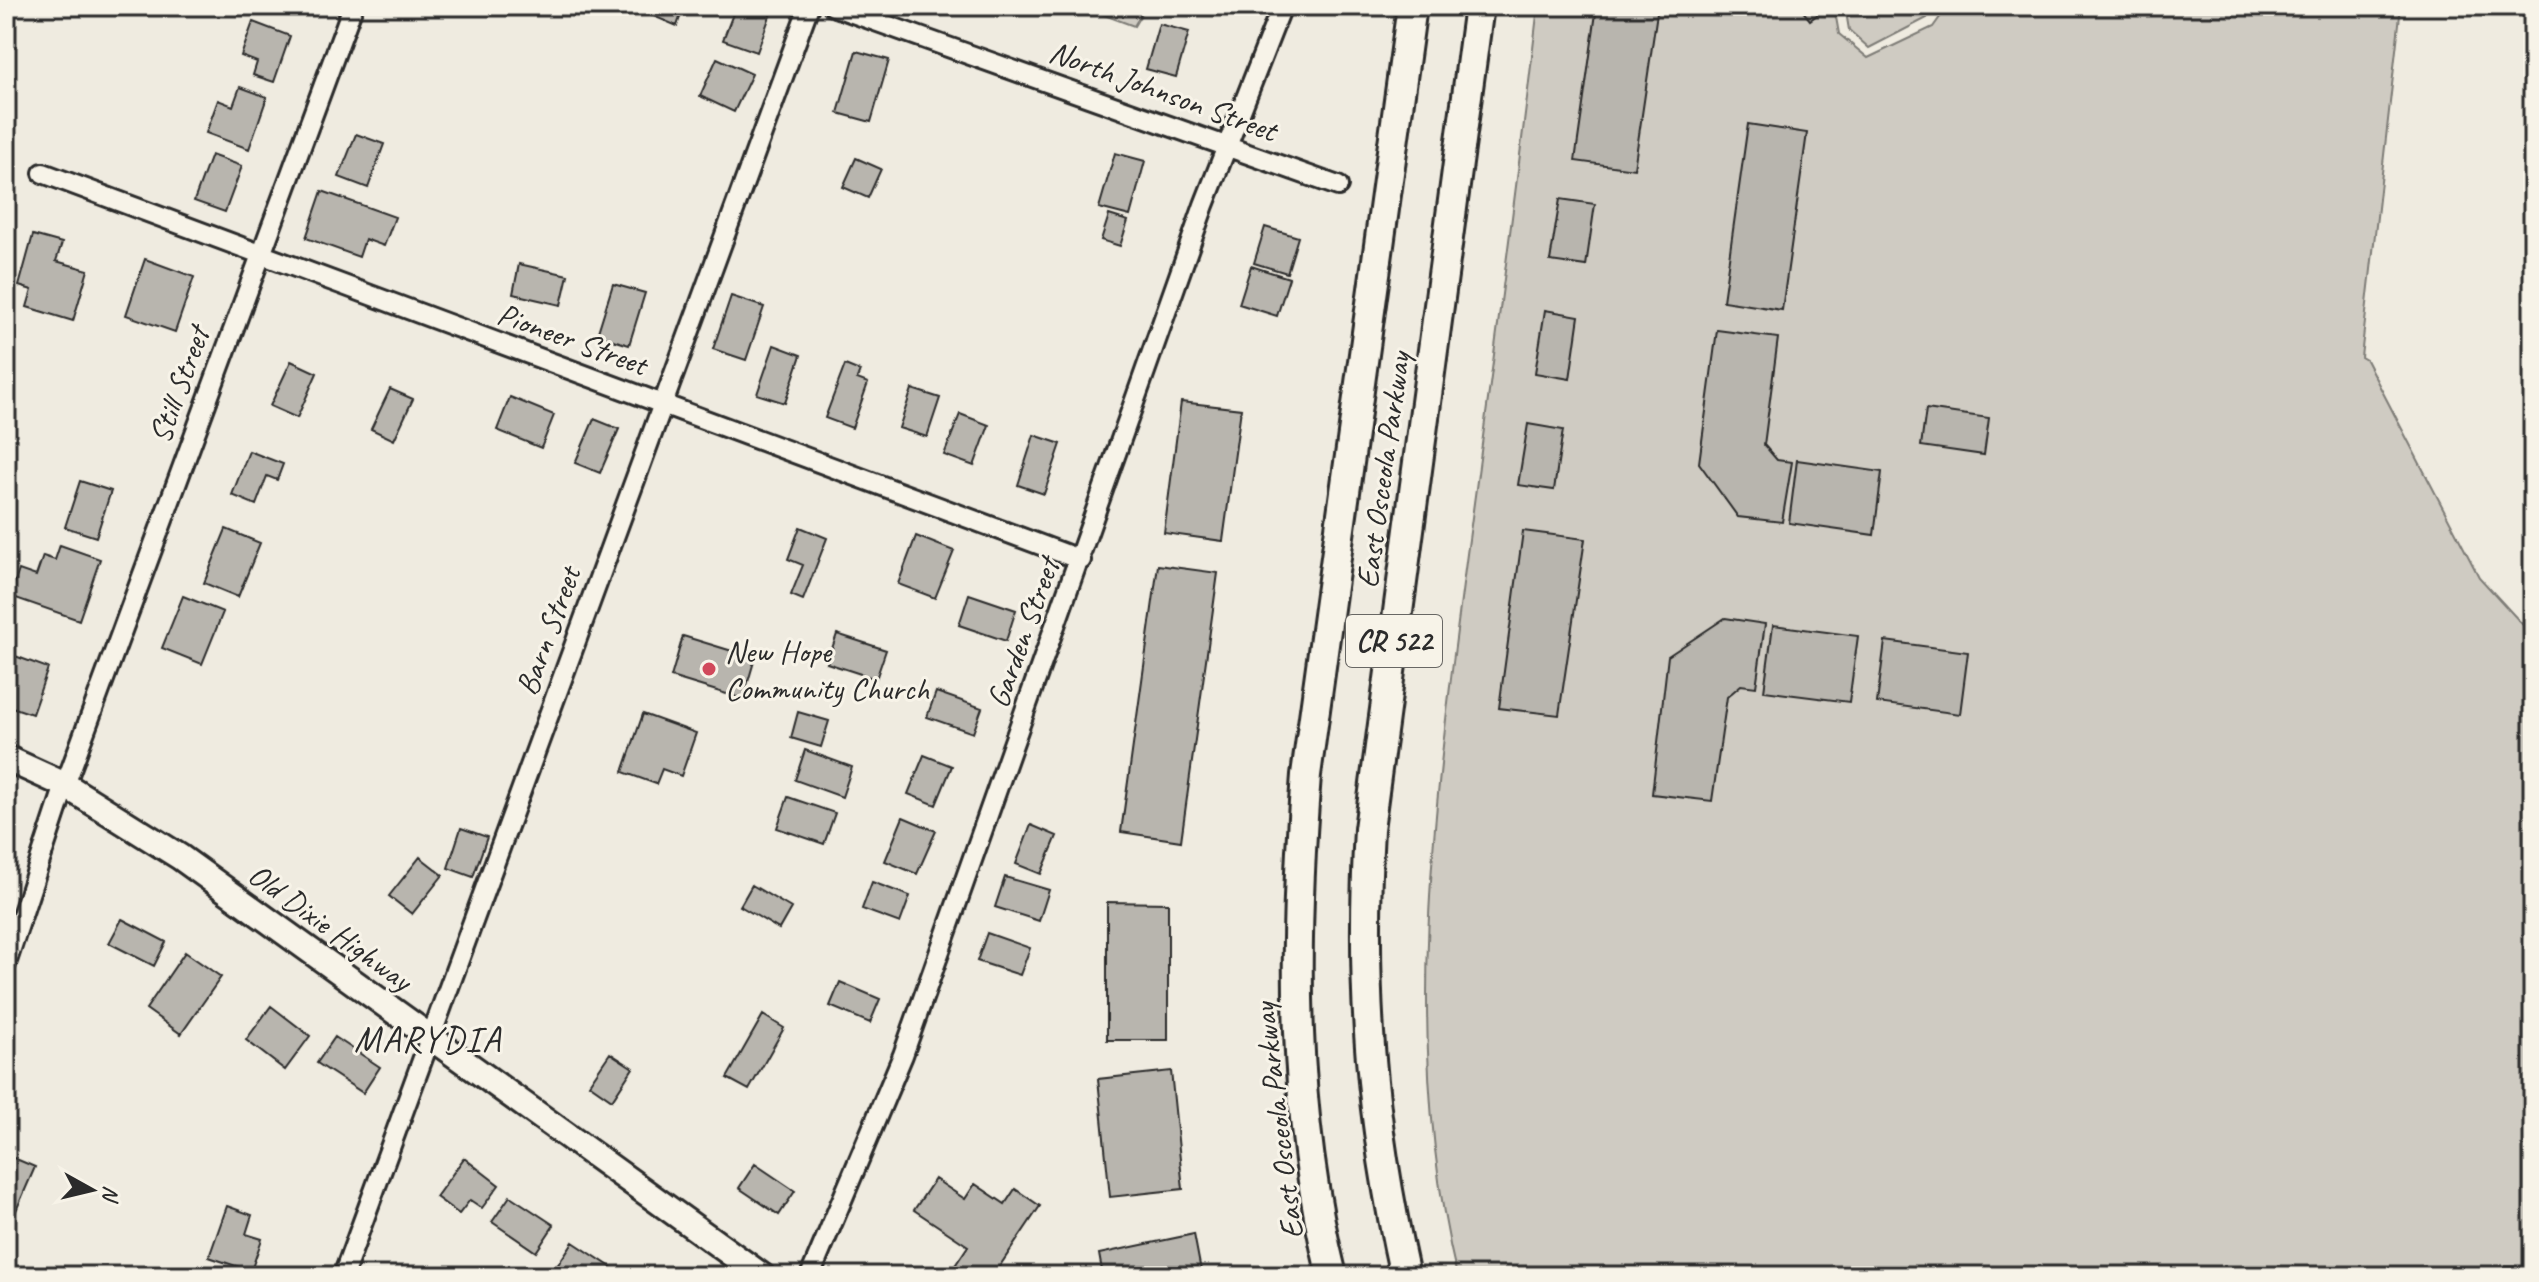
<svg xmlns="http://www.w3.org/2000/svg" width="2539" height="1282" viewBox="0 0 2539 1282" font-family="Caveat,sans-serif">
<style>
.green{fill:#cfcbc2;stroke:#7d7b76;stroke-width:2}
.building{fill:#b8b5ae;stroke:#2b2b2b;stroke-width:2}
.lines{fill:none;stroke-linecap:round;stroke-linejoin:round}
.street-casing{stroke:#2b2b2b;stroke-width:24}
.secondary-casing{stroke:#2b2b2b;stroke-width:30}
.primary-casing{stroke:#2b2b2b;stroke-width:34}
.street{stroke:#f7f3e8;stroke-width:18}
.secondary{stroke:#f7f3e8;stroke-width:24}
.primary{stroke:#f7f3e8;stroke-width:28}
.poi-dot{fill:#d1495b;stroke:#f7f3e8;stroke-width:3}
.labels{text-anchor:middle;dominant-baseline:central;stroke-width:6;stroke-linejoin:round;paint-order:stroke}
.shield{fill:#f7f3e8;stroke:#686764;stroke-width:2}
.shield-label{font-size:30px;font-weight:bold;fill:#2b2b2b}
.street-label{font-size:32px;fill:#2b2b2b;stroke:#f7f3e8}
.poi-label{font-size:32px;fill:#2b2b2b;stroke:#f7f3e8;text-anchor:start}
.quarter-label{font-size:36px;letter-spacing:2px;fill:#2b2b2b;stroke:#f7f3e8}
</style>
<rect width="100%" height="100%" fill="#efebe0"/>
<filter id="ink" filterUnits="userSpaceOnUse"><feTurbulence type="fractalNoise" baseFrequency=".0125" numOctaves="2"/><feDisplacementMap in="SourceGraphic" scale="16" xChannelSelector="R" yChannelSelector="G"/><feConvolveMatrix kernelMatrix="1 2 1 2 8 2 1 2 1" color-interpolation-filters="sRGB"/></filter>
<g filter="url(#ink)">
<!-- green -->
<path class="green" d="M1080,6H1146L1134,26Z
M1538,6H1834L1839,34L1868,58L1933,27L1948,6H2401L2361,357L2366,360L2479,577L2533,636V1276H1457C1400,1041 1436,791 1467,554C1492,372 1517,189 1538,6Z
M1845,6H1935L1927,18L1869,48L1849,30Z"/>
<!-- building -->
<path class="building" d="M641,6H684L677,26L639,10Z
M736,6H754L771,13L757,52L723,40Z
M1597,6H1658L1634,169L1575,161Z
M1799,6H1829L1810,20Z
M253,22L290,36L274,82L253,75L257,62L241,56Z
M1159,24L1189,32L1176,77L1146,69Z
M856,51L889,60L871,122L838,113Z
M717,58L752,74L734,112L700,96Z
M240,87L267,97L249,149L206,133L218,100L233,106Z
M1748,124L1807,133L1782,310L1723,301Z
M356,134L384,144L368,188L339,177Z
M1115,153L1145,161L1130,216L1099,208Z
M211,155L242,166L225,212L194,201Z
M856,158L881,169L868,198L843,187Z
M322,191L395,217L384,246L365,239L359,257L306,238Z
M1560,199L1595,204L1586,266L1550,261Z
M1109,215L1128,221L1120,246L1101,240Z
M1265,227L1298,237L1287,273L1254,263Z
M33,235L62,243L56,261L88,270L73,321L27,307L32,290L19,286Z
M145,259L194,277L175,332L126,315Z
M519,264L568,275L561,305L513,294Z
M1251,266L1289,278L1277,316L1239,304Z
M613,284L645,293L629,345L597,335Z
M731,296L764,307L746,360L713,349Z
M1545,310L1579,316L1570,379L1535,373Z
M1717,330L1778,338L1764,445L1777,460L1792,462L1782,522L1738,517L1699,463Z
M774,345L801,355L785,403L757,394Z
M291,361L317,373L297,418L270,406Z
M845,365L860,371L857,379L868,383L852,428L825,418Z
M390,389L413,399L394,440L371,429Z
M912,389L940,398L927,437L899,428Z
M510,397L554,415L541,448L497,430Z
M1181,402L1241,409L1223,541L1164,533Z
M1926,409L1989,418L1984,455L1921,446Z
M960,414L989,425L974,466L944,455Z
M594,419L619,429L600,473L575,463Z
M1528,424L1563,430L1554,490L1518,485Z
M1034,435L1061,444L1044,494L1018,485Z
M249,451L283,464L277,480L267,476L256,505L232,495Z
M1797,460L1882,472L1874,535L1789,523Z
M80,481L111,491L96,537L65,527Z
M800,527L827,538L803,600L791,595L803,565L788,559Z
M226,529L260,543L238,597L204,583Z
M1523,531L1585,539L1559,715L1499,708Z
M916,536L954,551L935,598L898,584Z
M60,545L100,559L79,620L10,596L19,570L36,576L43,556L55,560Z
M1158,565L1218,573L1181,841L1121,832Z
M969,594L1016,610L1006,641L959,625Z
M183,596L223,612L202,664L162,648Z
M1725,618L1765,624L1756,687L1741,685L1727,697L1712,801L1652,794L1668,656Z
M1773,625L1858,636L1849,702L1764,691Z
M837,634L886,650L876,679L827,663Z
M683,636L755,658L743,699L671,677Z
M1885,641L1968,652L1960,714L1877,703Z
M15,656L48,668L32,714L6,705V682Z
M936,692L982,708L973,733L927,717Z
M798,712L829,721L821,747L791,738Z
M643,714L696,733L681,776L662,769L656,784L623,772Z
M805,750L852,767L842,797L795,780Z
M924,755L952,766L936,805L908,794Z
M788,797L835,813L824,844L777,828Z
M903,817L936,831L917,874L885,861Z
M1031,825L1057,836L1041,874L1016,864Z
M461,828L487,837L473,877L448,868Z
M420,857L443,875L412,914L389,896Z
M1005,877L1049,890L1039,921L995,907Z
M872,882L910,896L900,923L862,909Z
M752,885L791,908L779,929L740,906Z
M1107,902L1168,903V1040H1107Z
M122,919L166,942L154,966L109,943Z
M987,933L1030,948L1020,975L977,961Z
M185,952L221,977L181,1034L146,1009Z
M840,982L880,999L870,1023L830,1006Z
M271,1006L310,1036L285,1070L246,1040Z
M763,1015L784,1028L749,1090L727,1078Z
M335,1037L380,1067L363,1093L317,1063Z
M610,1053L633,1068L612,1100L589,1084Z
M1171,1071L1183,1189L1110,1197L1098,1079Z
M9,1156L35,1167L8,1229L6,1163Z
M464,1158L499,1185L482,1208L470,1200L459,1214L436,1197Z
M755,1164L795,1191L779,1215L739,1188Z
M935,1179L965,1199L975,1184L1005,1204L1015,1189L1040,1206L993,1276H948L968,1246L914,1210Z
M510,1196L554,1225L536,1252L492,1222Z
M227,1206L252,1215L246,1234L262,1239L251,1271L209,1257Z
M1194,1234L1202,1276H1103L1099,1254Z
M573,1242L617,1271L613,1276H565L555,1269Z"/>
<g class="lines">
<!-- street casing -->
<g class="street-casing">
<path id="street" d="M833,6L1338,186
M43,173L1081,560
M6,964L65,785L353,6
M343,1276L809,6
M810,1276L903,1055L1204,205L1282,6"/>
</g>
<!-- secondary casing -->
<g class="secondary-casing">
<path id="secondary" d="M6,758L65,785L180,857L762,1276"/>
</g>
<!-- primary casing -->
<g class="primary-casing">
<path id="primary" d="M1332,1276C1291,1111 1293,942 1306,775L1412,6
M1405,1276C1370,1119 1360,989 1369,829L1479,6"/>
</g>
<!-- street -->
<use href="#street" class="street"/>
<!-- secondary -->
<use href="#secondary" class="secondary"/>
<!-- primary -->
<use href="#primary" class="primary"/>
</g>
</g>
<!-- markers -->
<circle class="poi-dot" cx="709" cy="669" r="8"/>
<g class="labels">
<!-- shield labels -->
<rect class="shield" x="1346" y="615" width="96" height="52" rx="6"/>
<g class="shield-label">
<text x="1394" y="641">CR 522</text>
</g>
<!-- street labels -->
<g class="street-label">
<text transform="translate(1163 91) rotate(20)">North Johnson Street</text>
<text transform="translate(572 339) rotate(20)">Pioneer Street</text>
<text transform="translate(179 385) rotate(-70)">Still Street</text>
<text transform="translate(1383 470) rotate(-82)">East Osceola Parkway</text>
<text transform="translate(548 631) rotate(-70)">Barn Street</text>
<text transform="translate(1023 633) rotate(-70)">Garden Street</text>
<text transform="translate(330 927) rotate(36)">Old Dixie Highway</text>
<text transform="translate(1278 1121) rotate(-97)">East Osceola Parkway</text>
</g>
<!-- poi labels -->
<g class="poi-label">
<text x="725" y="651">New Hope<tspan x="725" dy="37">Community Church</tspan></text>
</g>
<!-- quarter labels -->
<g class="quarter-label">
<text x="428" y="1039">MARYDIA</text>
</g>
</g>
<!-- margin -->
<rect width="2539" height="1282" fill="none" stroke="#f7f3e8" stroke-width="32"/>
<rect x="16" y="16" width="2507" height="1250" fill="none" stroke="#2b2b2b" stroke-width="3" filter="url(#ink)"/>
<!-- north arrow -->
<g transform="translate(92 1190) rotate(98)" stroke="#f7f3e8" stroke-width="6" paint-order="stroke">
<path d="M0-6L14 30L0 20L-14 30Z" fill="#2b2b2b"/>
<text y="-12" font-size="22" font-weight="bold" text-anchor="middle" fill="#2b2b2b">N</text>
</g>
</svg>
